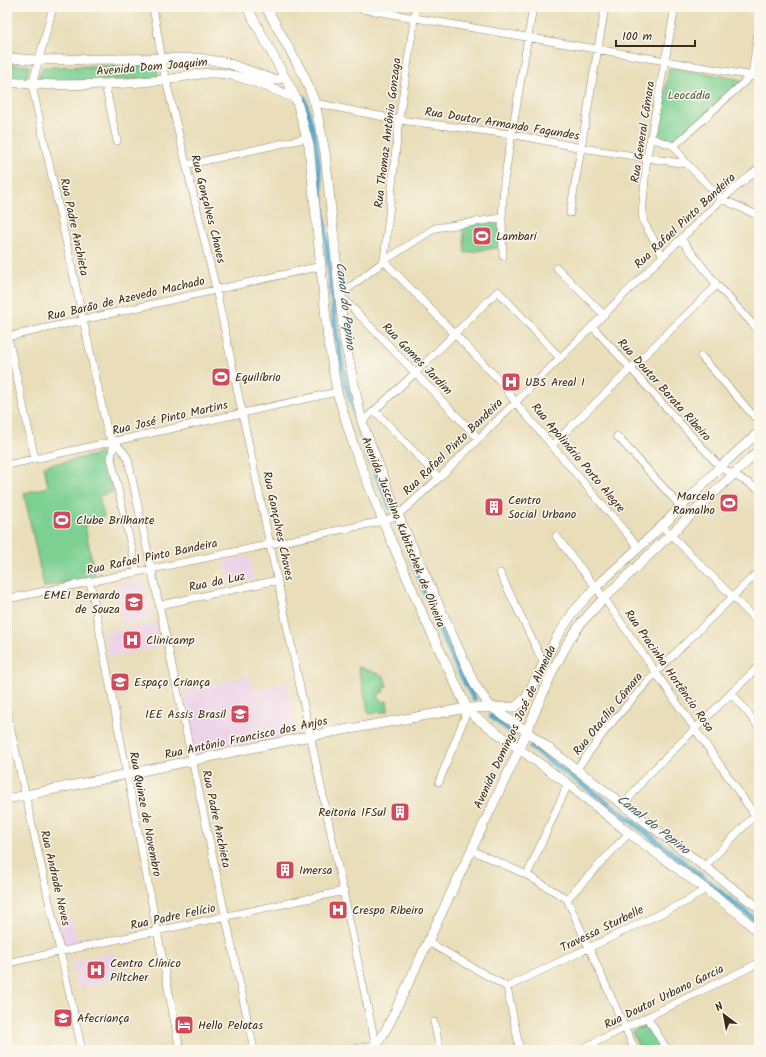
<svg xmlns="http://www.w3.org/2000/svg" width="766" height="1057" viewBox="0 0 766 1057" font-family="Kalam,sans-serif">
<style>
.built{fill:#edd1e9}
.green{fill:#7cd092;stroke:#5c7d58}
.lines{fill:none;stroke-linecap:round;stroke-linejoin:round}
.canal{stroke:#4fa8cc;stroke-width:5.5}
.minor-casing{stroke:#92846c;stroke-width:8}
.major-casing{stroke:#92846c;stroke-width:10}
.minor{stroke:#fff;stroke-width:7}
.major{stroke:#fff;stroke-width:9}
.labels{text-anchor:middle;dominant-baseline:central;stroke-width:3;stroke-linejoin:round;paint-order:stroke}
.street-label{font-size:12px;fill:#3b2a1e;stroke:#fbf7ec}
.park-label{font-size:12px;fill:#4e5c41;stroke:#fbf7ec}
.poi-label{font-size:12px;fill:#3b2a1e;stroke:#fbf7ec;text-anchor:start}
.water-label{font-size:13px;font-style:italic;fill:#435c64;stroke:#fbf7ec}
</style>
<rect width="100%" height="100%" fill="#fbf7ec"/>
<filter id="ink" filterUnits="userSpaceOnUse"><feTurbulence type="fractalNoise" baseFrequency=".025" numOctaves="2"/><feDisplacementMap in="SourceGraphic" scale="8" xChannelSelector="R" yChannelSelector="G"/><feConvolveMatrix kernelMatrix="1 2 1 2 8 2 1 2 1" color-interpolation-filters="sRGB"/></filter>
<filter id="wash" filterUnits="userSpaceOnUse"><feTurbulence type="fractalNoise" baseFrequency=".012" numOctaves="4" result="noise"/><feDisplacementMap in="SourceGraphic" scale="16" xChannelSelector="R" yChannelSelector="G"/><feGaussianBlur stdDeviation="0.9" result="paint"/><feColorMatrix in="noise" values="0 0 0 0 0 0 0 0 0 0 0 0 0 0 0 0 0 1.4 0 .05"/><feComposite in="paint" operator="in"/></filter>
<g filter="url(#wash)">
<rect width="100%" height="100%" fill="#e9deb9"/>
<!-- built -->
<path class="built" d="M249,556L254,580L230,585L225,561Z
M144,579L153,618L123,625L114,586Z
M156,623L160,647L109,657L105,632Z
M249,675L253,691L287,682L298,735L195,756L183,692Z
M72,919L78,943L63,946L58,922Z
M114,952L120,978L78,988L71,962Z"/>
<!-- green -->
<path class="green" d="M7,64L29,66L26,81L7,79Z
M156,65L159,78L84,81H37L43,67Z
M669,67L743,80L689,129L670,142L658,139Z
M499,220L501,247L465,253L463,226Z
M105,453L113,492L99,496L104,517L84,522L95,576L44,587L24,493L48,487L44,466Z
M358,667L384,676L387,687L383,688L384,692L378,694L381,702L387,701L388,711L369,714Z
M648,1025L661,1046L654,1050H640L632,1032Z"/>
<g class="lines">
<!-- canal -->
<path class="canal" d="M304,98L316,143L336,333L345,381L371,463L391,508
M403,536C425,591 444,647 474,698
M491,716L514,734
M531,747L619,811L759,923"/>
</g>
</g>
<g filter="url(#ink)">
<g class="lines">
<!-- minor casing -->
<g class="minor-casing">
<path id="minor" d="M53,7L32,85L108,434C113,444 123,448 128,459L254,1050
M153,7L164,72L216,289L376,1047
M351,7L759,77
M416,7L399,120L384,261L502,383L515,402L639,548
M105,84L117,141
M315,103L399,120L511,134L582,148L687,164
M651,138L674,146L687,164L722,199L759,216
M674,146L752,75L759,25
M186,165L307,138
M570,213L605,7
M681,239L717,285L759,331
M503,256L502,218L504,181L533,7
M663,256L644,223L642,214L647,157L675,7
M557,268L604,315
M592,326L720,467L759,489
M7,333L35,459
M7,337L321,266
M701,356L759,422
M375,411L439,478
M362,422L415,373L498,291L559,357
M617,436L681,507
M478,438L340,295L384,261L435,228L502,218
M114,443L111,458L137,572
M552,445L717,285
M7,465L337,392
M662,526L759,623
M556,536L604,598L759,821
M500,573L544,664
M90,581L180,1050
M7,599L383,521L398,515L439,478L663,256L722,199L759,168
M160,605L278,580
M731,692L759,727
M7,712L82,1050
M576,770L608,727L656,672L759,571
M439,782L464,719L467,708
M623,806L646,777L759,666
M471,850L527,875L567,899L635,1050
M704,867L759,811
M527,875L568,784
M567,899L629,833
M428,942L507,987L520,1050
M7,963L344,891
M507,987L689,900L705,889
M648,1018L667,1050
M434,1022L440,1050
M579,1050L759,963
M667,1050H676"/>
</g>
<!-- major casing -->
<g class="major-casing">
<path id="major" d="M247,7L296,98L309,146L328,339L337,392L355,450L383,521L423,615L467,708L475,717L568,784L629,833L738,913L759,933
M266,7L304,76L315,103L325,152L344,337L362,422L398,515L475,685L490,706L526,731L759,908
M7,58L38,60L198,58L227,63L275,80L282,78L283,75
M7,82C59,87 112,85 164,80C182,78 198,72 215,73C243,74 270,89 296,98
M7,799L310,736L467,708L515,707L526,698L557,637L574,611L595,588L662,526L720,467L759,432
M354,1050L376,1046L388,1026L516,756L553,670L570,639L582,622L604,598L759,450"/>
</g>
<!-- minor -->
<use href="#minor" class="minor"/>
<!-- major -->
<use href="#major" class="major"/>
</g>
</g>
<!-- icons -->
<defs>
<g id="stadium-square" transform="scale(1)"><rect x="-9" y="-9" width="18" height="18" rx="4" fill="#d1495b" stroke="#fbf7ec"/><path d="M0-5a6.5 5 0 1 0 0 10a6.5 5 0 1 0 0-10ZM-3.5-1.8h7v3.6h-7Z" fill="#fff"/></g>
<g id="hospital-square" transform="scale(1)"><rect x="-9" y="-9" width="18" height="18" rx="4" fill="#d1495b" stroke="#fbf7ec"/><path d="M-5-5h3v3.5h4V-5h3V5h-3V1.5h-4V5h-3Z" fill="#fff"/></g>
<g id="building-square" transform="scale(1)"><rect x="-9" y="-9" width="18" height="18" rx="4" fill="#d1495b" stroke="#fbf7ec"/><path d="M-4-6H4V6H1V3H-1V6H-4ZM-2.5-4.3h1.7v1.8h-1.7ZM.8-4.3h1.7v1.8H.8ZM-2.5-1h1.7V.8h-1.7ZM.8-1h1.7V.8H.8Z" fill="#fff"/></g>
<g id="school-square" transform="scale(1)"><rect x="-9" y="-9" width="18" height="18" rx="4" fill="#d1495b" stroke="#fbf7ec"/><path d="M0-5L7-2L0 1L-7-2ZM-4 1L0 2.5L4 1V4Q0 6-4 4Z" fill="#fff"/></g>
<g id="hotel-square" transform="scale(1)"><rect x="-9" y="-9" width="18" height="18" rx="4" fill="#d1495b" stroke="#fbf7ec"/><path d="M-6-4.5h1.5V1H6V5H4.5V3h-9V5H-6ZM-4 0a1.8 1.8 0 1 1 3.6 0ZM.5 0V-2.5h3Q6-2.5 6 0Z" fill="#fff"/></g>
</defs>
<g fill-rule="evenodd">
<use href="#stadium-square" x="482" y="236"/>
<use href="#stadium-square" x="221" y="377"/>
<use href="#hospital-square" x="511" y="382"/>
<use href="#stadium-square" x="729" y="503"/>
<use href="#building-square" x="494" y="507"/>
<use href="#stadium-square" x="62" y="520"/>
<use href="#school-square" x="134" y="602"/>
<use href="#hospital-square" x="132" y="640"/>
<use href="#school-square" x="120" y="682"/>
<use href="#school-square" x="240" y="714"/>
<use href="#building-square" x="400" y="812"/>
<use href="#building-square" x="285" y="870"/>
<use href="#hospital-square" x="338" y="910"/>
<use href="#hospital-square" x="96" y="970"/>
<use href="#school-square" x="63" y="1018"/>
<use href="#hotel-square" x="184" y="1025"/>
</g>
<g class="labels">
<!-- street labels -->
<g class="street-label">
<text transform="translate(152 67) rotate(-5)">Avenida Dom Joaquim</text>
<text transform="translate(502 124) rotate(9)">Rua Doutor Armando Fagundes</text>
<text transform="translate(643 132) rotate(-81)">Rua General Câmara</text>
<text transform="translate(388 133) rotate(-83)">Rua Thomaz Antônio Gonzaga</text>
<text transform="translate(208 209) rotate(76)">Rua Gonçalves Chaves</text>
<text transform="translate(685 221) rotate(-43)">Rua Rafael Pinto Bandeira</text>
<text transform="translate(74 227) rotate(78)">Rua Padre Anchieta</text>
<text transform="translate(126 299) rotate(-13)">Rua Barão de Azevedo Machado</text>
<text transform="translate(417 359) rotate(46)">Rua Gomes Jardim</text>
<text transform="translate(664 390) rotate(48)">Rua Doutor Barata Ribeiro</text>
<text transform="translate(170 418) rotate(-13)">Rua José Pinto Martins</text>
<text transform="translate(453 447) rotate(-44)">Rua Rafael Pinto Bandeira</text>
<text transform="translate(578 458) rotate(50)">Rua Apolinário Porto Alegre</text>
<text transform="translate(278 526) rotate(78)">Rua Gonçalves Chaves</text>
<text transform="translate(403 532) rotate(68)">Avenida Juscelino Kubitschek de Oliveira</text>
<text transform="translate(152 557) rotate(-12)">Rua Rafael Pinto Bandeira</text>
<text transform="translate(217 582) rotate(-12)">Rua da Luz</text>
<text transform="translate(669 671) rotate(55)">Rua Pracinha Hortêncio Rosa</text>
<text transform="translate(608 714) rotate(-51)">Rua Otacílio Câmara</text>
<text transform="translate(515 727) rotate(-65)">Avenida Domingos José de Almeida</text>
<text transform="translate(246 738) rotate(-12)">Rua Antônio Francisco dos Anjos</text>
<text transform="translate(145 814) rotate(79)">Rua Quinze de Novembro</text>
<text transform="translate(216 819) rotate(78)">Rua Padre Anchieta</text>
<text transform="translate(55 878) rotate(77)">Rua Andrade Neves</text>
<text transform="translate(173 917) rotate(-12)">Rua Padre Felício</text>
<text transform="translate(602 929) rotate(-26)">Travessa Sturbelle</text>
<text transform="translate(664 997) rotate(-26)">Rua Doutor Urbano Garcia</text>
</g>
<!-- park labels -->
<g class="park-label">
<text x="689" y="95">Leocádia</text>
</g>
<!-- poi labels -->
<g class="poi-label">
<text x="496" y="236">Lambari</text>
<text x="235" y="377">Equilíbrio</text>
<text x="525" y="382">UBS Areal I</text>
<text x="715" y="496" text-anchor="end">Marcelo<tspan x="715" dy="14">Ramalho</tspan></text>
<text x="508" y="500">Centro<tspan x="508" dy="14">Social Urbano</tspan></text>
<text x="76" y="520">Clube Brilhante</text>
<text x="120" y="595" text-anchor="end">EMEI Bernardo<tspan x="120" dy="14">de Souza</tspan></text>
<text x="146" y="640">Clinicamp</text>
<text x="134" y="682">Espaço Criança</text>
<text x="226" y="714" text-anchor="end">IEE Assis Brasil</text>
<text x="386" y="812" text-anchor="end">Reitoria IFSul</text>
<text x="299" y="870">Imersa</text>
<text x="352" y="910">Crespo Ribeiro</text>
<text x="110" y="963">Centro Clínico<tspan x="110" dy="14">Piltcher</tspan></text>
<text x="77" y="1018">Afecriança</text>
<text x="198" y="1025">Hello Pelotas</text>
</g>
<!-- water labels -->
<g class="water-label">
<text transform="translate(345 306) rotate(83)">Canal do Pepino</text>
<text transform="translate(653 825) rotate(38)">Canal do Pepino</text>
</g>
</g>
<!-- margin -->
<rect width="766" height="1057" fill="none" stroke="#fbf7ec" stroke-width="24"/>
<!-- north arrow -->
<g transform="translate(724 1015) rotate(328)" stroke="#fbf7ec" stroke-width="3" paint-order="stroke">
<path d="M0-3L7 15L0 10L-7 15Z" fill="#3b2a1e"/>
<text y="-6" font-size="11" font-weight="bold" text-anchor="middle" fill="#3b2a1e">N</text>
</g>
<!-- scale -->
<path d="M616 40v6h79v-6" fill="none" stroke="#3b2a1e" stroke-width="2"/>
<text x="622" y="40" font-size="12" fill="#3b2a1e" stroke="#fbf7ec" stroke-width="3" paint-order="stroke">100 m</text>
</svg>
